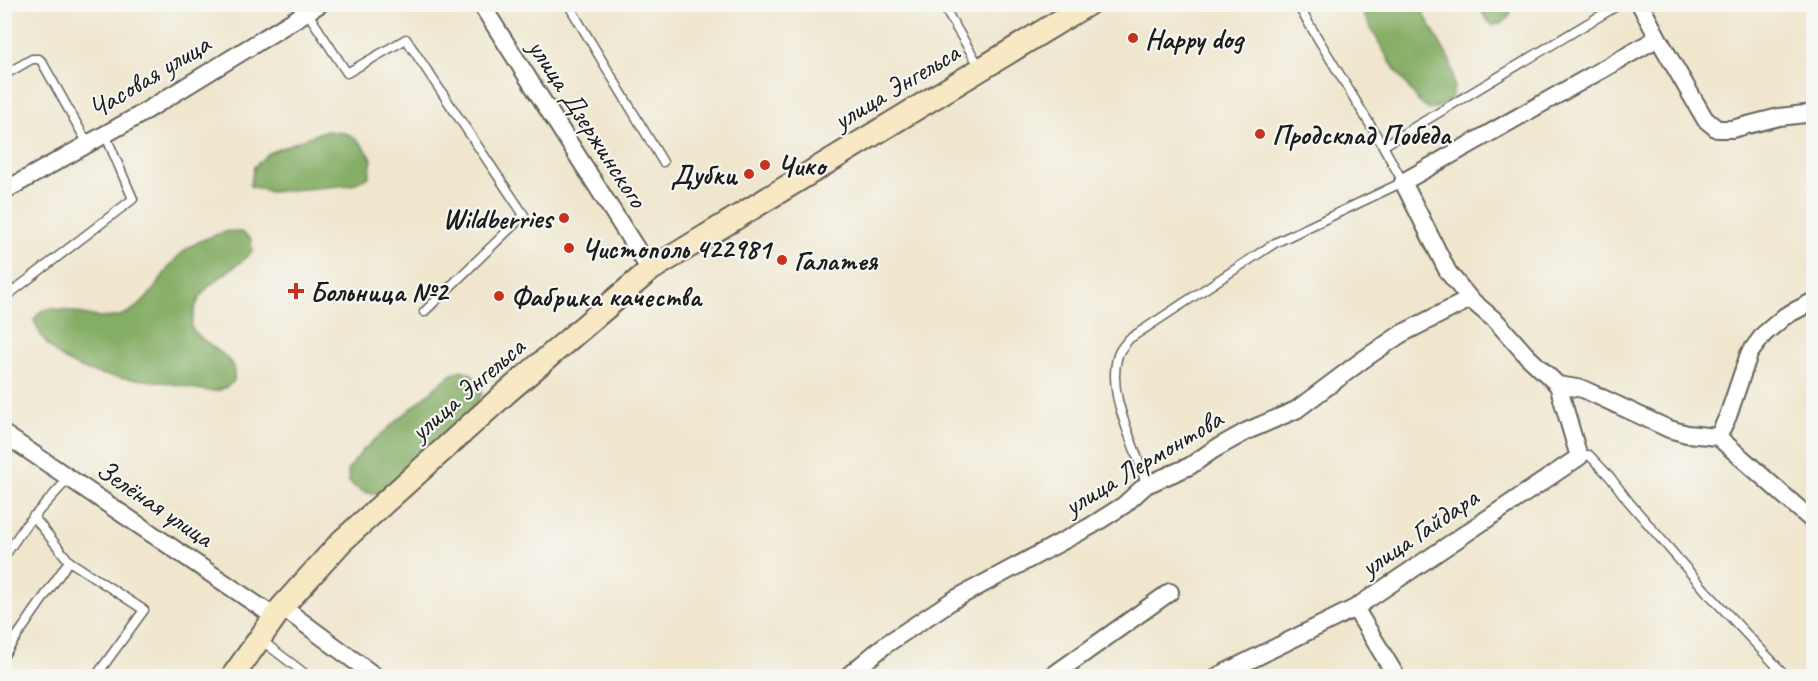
<svg xmlns="http://www.w3.org/2000/svg" width="1818" height="681" viewBox="0 0 1818 681" font-family="Caveat,sans-serif">
<style>
.forest{fill:#84ad65;stroke:#506440;stroke-width:1.5}
.lines{fill:none;stroke-linecap:round;stroke-linejoin:round}
.lane-casing{stroke:#66635a;stroke-width:11}
.street-casing{stroke:#66635a;stroke-width:20}
.secondary-casing{stroke:#66635a;stroke-width:26}
.lane{stroke:#fff;stroke-width:8}
.street{stroke:#fff;stroke-width:16}
.secondary{stroke:#f8e8c3;stroke-width:22}
.poi-dot{fill:#c8321e;stroke:#f6f6f2;stroke-width:2}
.labels{text-anchor:middle;dominant-baseline:central;stroke-width:4.5;stroke-linejoin:round;paint-order:stroke}
.poi-label{font-size:28px;font-weight:bold;fill:#1c1c1c;stroke:#f6f6f2;text-anchor:start}
.street-label{font-size:28px;fill:#1c1c1c;stroke:#f6f6f2}
</style>
<rect width="100%" height="100%" fill="#f6f6f2"/>
<filter id="ink" filterUnits="userSpaceOnUse"><feTurbulence type="fractalNoise" baseFrequency=".0167" numOctaves="2"/><feDisplacementMap in="SourceGraphic" scale="12" xChannelSelector="R" yChannelSelector="G"/><feConvolveMatrix kernelMatrix="1 2 1 2 8 2 1 2 1" color-interpolation-filters="sRGB"/></filter>
<filter id="wash" filterUnits="userSpaceOnUse"><feTurbulence type="fractalNoise" baseFrequency=".008" numOctaves="4" result="noise"/><feDisplacementMap in="SourceGraphic" scale="24" xChannelSelector="R" yChannelSelector="G"/><feGaussianBlur stdDeviation="1.35" result="paint"/><feColorMatrix in="noise" values="0 0 0 0 0 0 0 0 0 0 0 0 0 0 0 0 0 1.4 0 .05"/><feComposite in="paint" operator="in"/></filter>
<g filter="url(#wash)">
<rect width="100%" height="100%" fill="#efe6cd"/>
<!-- forest -->
<path class="forest" d="M1358,5H1419L1451,63L1454,87L1451,99L1441,106L1429,110L1419,102L1390,62Z
M1480,5H1510V16L1501,24L1492,25L1484,16Z
M324,131C352,132 357,135 372,159L369,177L351,185L270,192L250,186L254,167L269,153Z
M228,231L241,232L251,239L252,251C238,268 208,281 199,299C194,307 193,318 191,327C202,344 225,351 233,366C235,370 234,376 234,381C228,386 223,390 214,391C202,392 182,385 168,383C133,377 97,380 65,360C51,351 40,336 34,320L41,311C46,310 51,308 55,309C79,310 103,325 127,313C151,300 155,285 170,266C186,245 204,238 228,231Z
M461,370L472,374L482,394L477,404L382,492C367,495 360,492 349,482L348,470L363,450L449,376Z"/>
</g>
<g filter="url(#ink)">
<g class="lines">
<!-- lane casing -->
<g class="lane-casing">
<path id="lane" d="M568,4L663,162
M942,4L981,69
M307,12L347,73L406,39L524,215L424,312
M4,75L32,59H39L42,62L88,144
M1383,146L1620,4
M4,298L133,199L105,134
M1579,457L1589,455L1610,477L1629,502L1706,591L1786,676
M1146,485C1137,445 1105,396 1118,355C1120,349 1125,344 1129,339L1275,243L1403,182L1383,146L1297,4
M4,557L25,526L69,478
M69,561L144,610L96,676
M261,640L308,676
M4,655L69,561L33,516"/>
</g>
<!-- street casing -->
<g class="street-casing">
<path id="street" d="M481,4L650,270
M1640,4L1658,38L1705,119L1717,129H1732L1779,117L1814,113
M4,191L136,117L320,4
M1814,301L1785,316L1764,334L1749,354L1728,416L1718,437L1814,522
M1558,385L1583,389L1669,429L1687,434L1718,437
M4,434L275,617
M282,607L375,676
M1355,608L1396,676
M848,676L885,645L953,600L1091,526L1124,505L1146,485L1190,466L1213,450L1247,431L1296,410L1364,359L1401,334L1470,299
M1052,676L1170,592
M1218,676L1355,608L1579,457L1558,385L1527,356L1497,322L1470,299L1448,272L1403,182L1658,38"/>
</g>
<!-- secondary casing -->
<g class="secondary-casing">
<path id="secondary" d="M233,676L282,607L342,541L506,393L650,270L1088,4"/>
</g>
<!-- lane -->
<use href="#lane" class="lane"/>
<!-- street -->
<use href="#street" class="street"/>
<!-- secondary -->
<use href="#secondary" class="secondary"/>
</g>
</g>
<!-- markers -->
<g class="poi-dot">
<circle cx="1133" cy="38" r="6"/>
<circle cx="1260" cy="134" r="6"/>
<circle cx="765" cy="165" r="6"/>
<circle cx="749" cy="174" r="6"/>
<circle cx="564" cy="218" r="6"/>
<circle cx="569" cy="248" r="6"/>
<circle cx="782" cy="260" r="6"/>
<path d="M293 282h6v6h6v6h-6v6h-6v-6h-6v-6h6z"/>
<circle cx="499" cy="296" r="6"/>
</g>
<g class="labels">
<!-- poi labels -->
<g class="poi-label">
<text x="1145" y="38">Happy dog</text>
<text x="1272" y="134">Продсклад Победа</text>
<text x="777" y="165">Чико</text>
<text x="737" y="174" text-anchor="end">Дубки</text>
<text x="552" y="218" text-anchor="end">Wildberries</text>
<text x="581" y="248">Чистополь 422981</text>
<text x="794" y="260">Галатея</text>
<text x="310" y="291">Больница №2</text>
<text x="511" y="296">Фабрика качества</text>
</g>
<!-- street labels -->
<g class="street-label">
<text transform="translate(149 76) rotate(-31)">Часовая улица</text>
<text transform="translate(896 86) rotate(-31)">улица Энгельса</text>
<text transform="translate(588 123) rotate(57)">улица Дзержинского</text>
<text transform="translate(467 389) rotate(-41)">улица Энгельса</text>
<text transform="translate(1143 462) rotate(-31)">улица Лермонтова</text>
<text transform="translate(155 503) rotate(34)">Зелёная улица</text>
<text transform="translate(1419 532) rotate(-34)">улица Гайдара</text>
</g>
</g>
<!-- margin -->
<rect width="1818" height="681" fill="none" stroke="#f6f6f2" stroke-width="24"/>
</svg>
